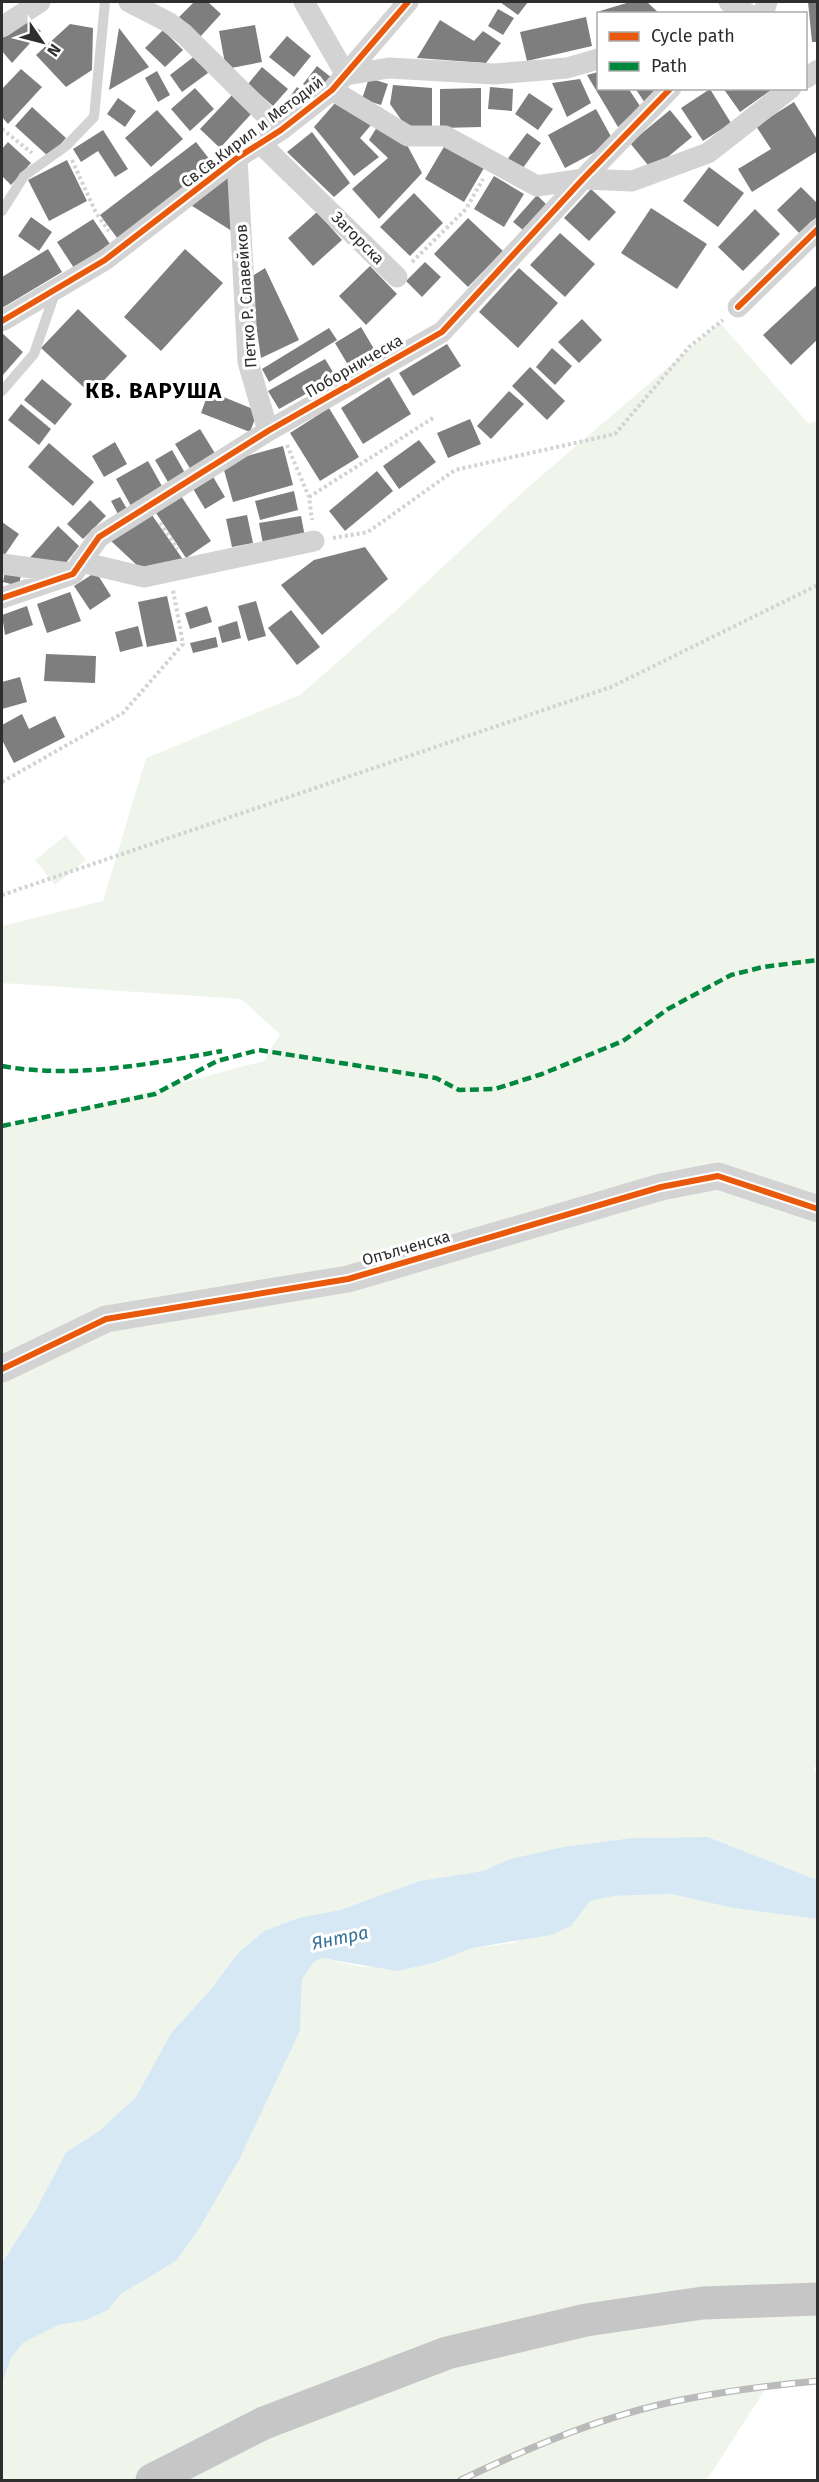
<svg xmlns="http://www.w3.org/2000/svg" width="819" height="2482" viewBox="0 0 819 2482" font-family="'Fira Sans',sans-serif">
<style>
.green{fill:#f0f5eb}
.water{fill:#d6e8f3}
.building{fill:#7e7e7e}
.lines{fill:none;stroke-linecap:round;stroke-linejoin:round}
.path{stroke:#d3d3d3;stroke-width:4;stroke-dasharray:3 3;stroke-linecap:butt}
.service{stroke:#d3d3d3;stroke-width:10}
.minor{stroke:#d3d3d3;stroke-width:21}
.tertiary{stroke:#d3d3d3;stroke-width:27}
.primary{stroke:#c6c6c6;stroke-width:33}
.rail-casing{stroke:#bababa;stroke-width:7}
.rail{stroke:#fff;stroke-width:4.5;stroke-dasharray:14;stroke-linecap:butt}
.quiet{stroke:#00873e;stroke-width:4.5;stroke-dasharray:9 4.5;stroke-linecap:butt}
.cycleway-casing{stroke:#fff;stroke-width:10}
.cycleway{stroke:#e8590c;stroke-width:6}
.labels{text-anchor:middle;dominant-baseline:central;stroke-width:6;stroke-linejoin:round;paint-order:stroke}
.street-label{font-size:16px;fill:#2e2e2e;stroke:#fff}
.water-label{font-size:18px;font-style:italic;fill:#357097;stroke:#fff}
.district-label{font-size:22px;font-weight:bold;letter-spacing:1.5px;fill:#000;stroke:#fff}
</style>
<rect width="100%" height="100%" fill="#fff"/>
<!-- green -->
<path class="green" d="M720,323L809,424L817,420L818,1760L814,1770L818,1774L817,1880L708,1837L632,1838L563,1847L510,1859L483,1871L419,1881L340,1910L298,1918L264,1931L237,1954L212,1988L171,2033L136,2097L99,2131L66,2152L36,2210L2,2263V1126L53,1117L264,1061L280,1034L241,999L2,983V926L103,901L146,758L300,695L401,606L527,488Z
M66,835L86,860L55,885L35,860Z
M671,1894L733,1908L817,1919V2383L768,2385L708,2478L699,2480H2V2383L11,2358L23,2343L59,2325L86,2320L107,2310L121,2294L176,2261L199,2229L239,2160L300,2031L302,1979L313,1963L321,1958L363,1967L434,1963L472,1948L513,1943L590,1901L614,1896Z"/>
<!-- water -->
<path class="water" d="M708,1837L817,1880V1919L733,1908L671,1894L614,1896L590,1901L571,1926L551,1935L472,1948L434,1963L397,1971L321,1958L313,1963L302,1979L300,2031L239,2160L199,2229L176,2261L121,2294L108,2310L86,2320L59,2325L23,2343L11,2358L2,2383V2263L36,2210L66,2152L99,2131L136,2097L171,2033L212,1988L237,1954L264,1931L298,1918L340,1910L419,1881L483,1871L510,1859L563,1847L632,1838Z"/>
<!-- building -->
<path class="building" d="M194,2H208L221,14L200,37L179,17Z
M500,2H528L518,15Z
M630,2H647L660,14H601L600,11Z
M808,2H818V42H812Z
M498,9L514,18L503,35L488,26Z
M586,17L592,46L527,61L520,32Z
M25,20L41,31L12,63L2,51V34Z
M440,20L474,41L483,31L501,43L486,63L417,58Z
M70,24L93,28L92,70L66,87L36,55Z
M255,25L262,62L226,69L219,31Z
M119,28L149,67L109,90Z
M163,30L183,50L165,67L145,48Z
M287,36L311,56L294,77L269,57Z
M196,55L208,73L182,92L170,75Z
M317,66L332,78L318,96L303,84Z
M262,67L288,89L273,106L248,84Z
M21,69L42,87L8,124L2,117V89Z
M157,71L170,95L158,102L145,78Z
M598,72V88H628L640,106L618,127L587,75Z
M369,78L388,84L381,105L362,99Z
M580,79L591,103L567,117L552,83Z
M393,85L432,88V127L407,128L390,104Z
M297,87L308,96L299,107L289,98Z
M490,87L513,89L512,111L488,109Z
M195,88L214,109L190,131L171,109Z
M481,88V127L440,128V89Z
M635,88H660L645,103Z
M723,88H774L740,112Z
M710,89L731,123L703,141L681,108Z
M529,93L553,109L538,130L515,114Z
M232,95L252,113L220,148L200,129Z
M118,98L136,111L125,127L107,114Z
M794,102L818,141V151L752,192L738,169L771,149L756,126Z
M335,103L371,125L360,138L379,157L354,176L314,127Z
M32,107L66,138L49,157L15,126Z
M596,109L614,142L565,168L548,135Z
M157,110L183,139L151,167L125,138Z
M670,110L692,137L652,170L630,143Z
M377,127L406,143L422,173L379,219L352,189L388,158L369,140Z
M103,130L128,169L115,177L98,151L81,162L73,149Z
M312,132L350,183L334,197L287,152Z
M527,133L541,143L520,172L506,161Z
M8,142L31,163L11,185L2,176V149Z
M196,142L214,165L118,239L100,215Z
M445,145L484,168L464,202L425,179Z
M67,160L87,201L49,221L28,180Z
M709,167L744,193L718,227L683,201Z
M231,170L235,233L189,204Z
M494,176L524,194L504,227L474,209Z
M801,187L818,204V216L799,233L777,210Z
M591,189L616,212L589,241L564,218Z
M414,193L443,223L410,256L380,227Z
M537,195L546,204L523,230L513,222Z
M651,208L707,244L677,289L621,253Z
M755,209L780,234L743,271L718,247Z
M317,212L342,240L313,266L288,238Z
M31,217L52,232L39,251L18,236Z
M468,218L503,251L468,287L434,254Z
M93,219L110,244L74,268L57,242Z
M560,233L595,264L565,297L530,265Z
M48,249L62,272L2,308V277Z
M185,249L223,283L161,351L124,317Z
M425,262L441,277L422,297L406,281Z
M370,266L397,294L366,325L339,296Z
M265,268L299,340L261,358L249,278Z
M519,268L558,303L518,348L479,312Z
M818,284V339L791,365L763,335Z
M78,309L127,356L91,394L41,348Z
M582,319L602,340L579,363L558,342Z
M361,327L377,354L351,370L335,343Z
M329,328L337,340L269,382L262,369Z
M2,333L23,352L2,376Z
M447,344L461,366L413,396L399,373Z
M552,348L572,366L555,385L536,367Z
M325,359L336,377L279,409L268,391Z
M530,367L565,401L547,420L512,386Z
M389,377L411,414L363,444L341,408Z
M42,379L72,404L55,425L24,400Z
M209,391L258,411L250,432L201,413Z
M509,391L524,404L491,439L477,426Z
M21,404L51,429L39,445L8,420Z
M329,408L359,457L320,481L290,433Z
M470,419L481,444L448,458L437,433Z
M200,429L216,455L191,470L175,444Z
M419,440L436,462L399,489L383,466Z
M115,442L127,464L104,477L92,456Z
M49,443L94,482L73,506L28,467Z
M283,446L293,485L233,502L222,463Z
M172,450L185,473L168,482L155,460Z
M148,461L163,488L131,506L116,479Z
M377,471L393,491L345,531L329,511Z
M212,475L225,497L205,509L192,487Z
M294,491L298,510L260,520L255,501Z
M181,496L211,541L186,558L156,513Z
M120,497L127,509L118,514L111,501Z
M90,500L106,516L83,539L67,524Z
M152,515L184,561L142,570L110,540Z
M247,515L253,543L232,547L226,519Z
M301,516L305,537L263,544L259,523Z
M2,522L19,534L4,556L2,555Z
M58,526L79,546L62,568L27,561Z
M365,547L388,579L322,635L281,585L314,560Z
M5,571L21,574L19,586L3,582Z
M96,572L111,596L90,610L74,586Z
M70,592L81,621L47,633L37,604Z
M167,596L177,641L147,647L138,602Z
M256,601L266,636L248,641L238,606Z
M27,606L33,625L5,635L2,615Z
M207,606L212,622L190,629L185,613Z
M291,610L320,647L297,665L268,628Z
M237,621L241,638L222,643L218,627Z
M138,626L143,646L120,652L115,632Z
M216,637L218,647L193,653L190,643Z
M46,654L96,656L95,683L44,681Z
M20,677L27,702L2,709V682Z
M22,714L29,729L55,716L65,737L14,763L2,740V725Z"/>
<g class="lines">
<!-- path -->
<path class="path" d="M2,129L32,153
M72,160L96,213L109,231
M412,262L466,209L483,179
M287,445L309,497L312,520
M309,497L433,418
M160,523L178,549
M333,538L368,532L455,470L615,434L689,347L723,320
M2,782L123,713L183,644L173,590
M2,895L611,687L818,585"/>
<!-- service -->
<path class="service" d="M2,211L24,176L66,146L94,117L105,2
M2,391L34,354L56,290"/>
<!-- minor -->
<path class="minor" d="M129,2L168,22L184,34L281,130
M304,2L346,75L389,68L494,74L567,68L598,59
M729,2L748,14
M763,14L767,2
M2,27L40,2
M806,78L818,70
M332,90L408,136H445L537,186L583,179L632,181L708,153L791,88
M262,145L397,277
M237,158L248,362L268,431
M738,307L818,229
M2,321L105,260L237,158L281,130L332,90L408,2
M81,562L144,577L314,541
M2,564L69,573
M2,598L73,574L99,537L268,431L442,332L583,179L671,88"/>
<!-- tertiary -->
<path class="tertiary" d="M2,1369L106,1319L348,1279L661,1187L718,1176L818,1209"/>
<!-- primary -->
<path class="primary" d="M152,2480L264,2423L447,2353L586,2320L703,2303L818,2299"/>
<!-- rail casing -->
<g class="rail-casing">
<path id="rail" d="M461,2480C530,2447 605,2415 681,2400C726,2391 772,2385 818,2381"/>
</g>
<!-- rail -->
<use href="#rail" class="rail"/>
<!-- quiet -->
<path class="quiet" d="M2,1066C73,1079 151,1064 222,1051
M2,1126L155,1094L217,1061L259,1050L436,1078L459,1090L495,1089L542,1074L623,1041L668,1009L731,975L763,967L818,960"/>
<!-- cycleway casing -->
<g class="cycleway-casing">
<path id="cycleway" d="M738,307L818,229
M2,321L105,260L237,158L281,130L332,90L408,2
M2,598L73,574L99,537L268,431L442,332L583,179L671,88
M2,1369L106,1319L348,1279L661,1187L718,1176L818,1209"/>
</g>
<!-- cycleway -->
<use href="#cycleway" class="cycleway"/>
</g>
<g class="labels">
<!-- street labels -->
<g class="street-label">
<text transform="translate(252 132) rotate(-37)">Св.Св.Кирил и Методий</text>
<text transform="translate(358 238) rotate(45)">Загорска</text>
<text transform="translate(246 296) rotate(-94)">Петко Р. Славейков</text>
<text transform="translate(354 366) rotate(-30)">Поборническа</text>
<text transform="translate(406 1248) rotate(-16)">Опълченска</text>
</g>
<!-- water labels -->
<g class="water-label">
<text transform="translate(340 1938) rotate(-12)">Янтра</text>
</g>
<!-- district labels -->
<g class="district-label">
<text x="154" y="390">КВ. ВАРУША</text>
</g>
</g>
<!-- border -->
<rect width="819" height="2482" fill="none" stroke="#2e2e2e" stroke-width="6"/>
<!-- legend -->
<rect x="597" y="12" width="210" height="78" fill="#ffffff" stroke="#ababab" stroke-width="1.5"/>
<rect x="609" y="32" width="30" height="9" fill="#e8590c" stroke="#ababab" stroke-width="1.5"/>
<text x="651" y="42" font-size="18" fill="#2e2e2e">Cycle path</text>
<rect x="609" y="62" width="30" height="9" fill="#00873e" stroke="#ababab" stroke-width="1.5"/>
<text x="651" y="72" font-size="18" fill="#2e2e2e">Path</text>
<!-- north arrow -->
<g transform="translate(42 42) rotate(125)" stroke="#ffffff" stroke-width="4.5" paint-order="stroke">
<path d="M0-4.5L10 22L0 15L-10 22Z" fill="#2e2e2e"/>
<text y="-9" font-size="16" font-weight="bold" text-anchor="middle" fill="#2e2e2e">N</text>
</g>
</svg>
